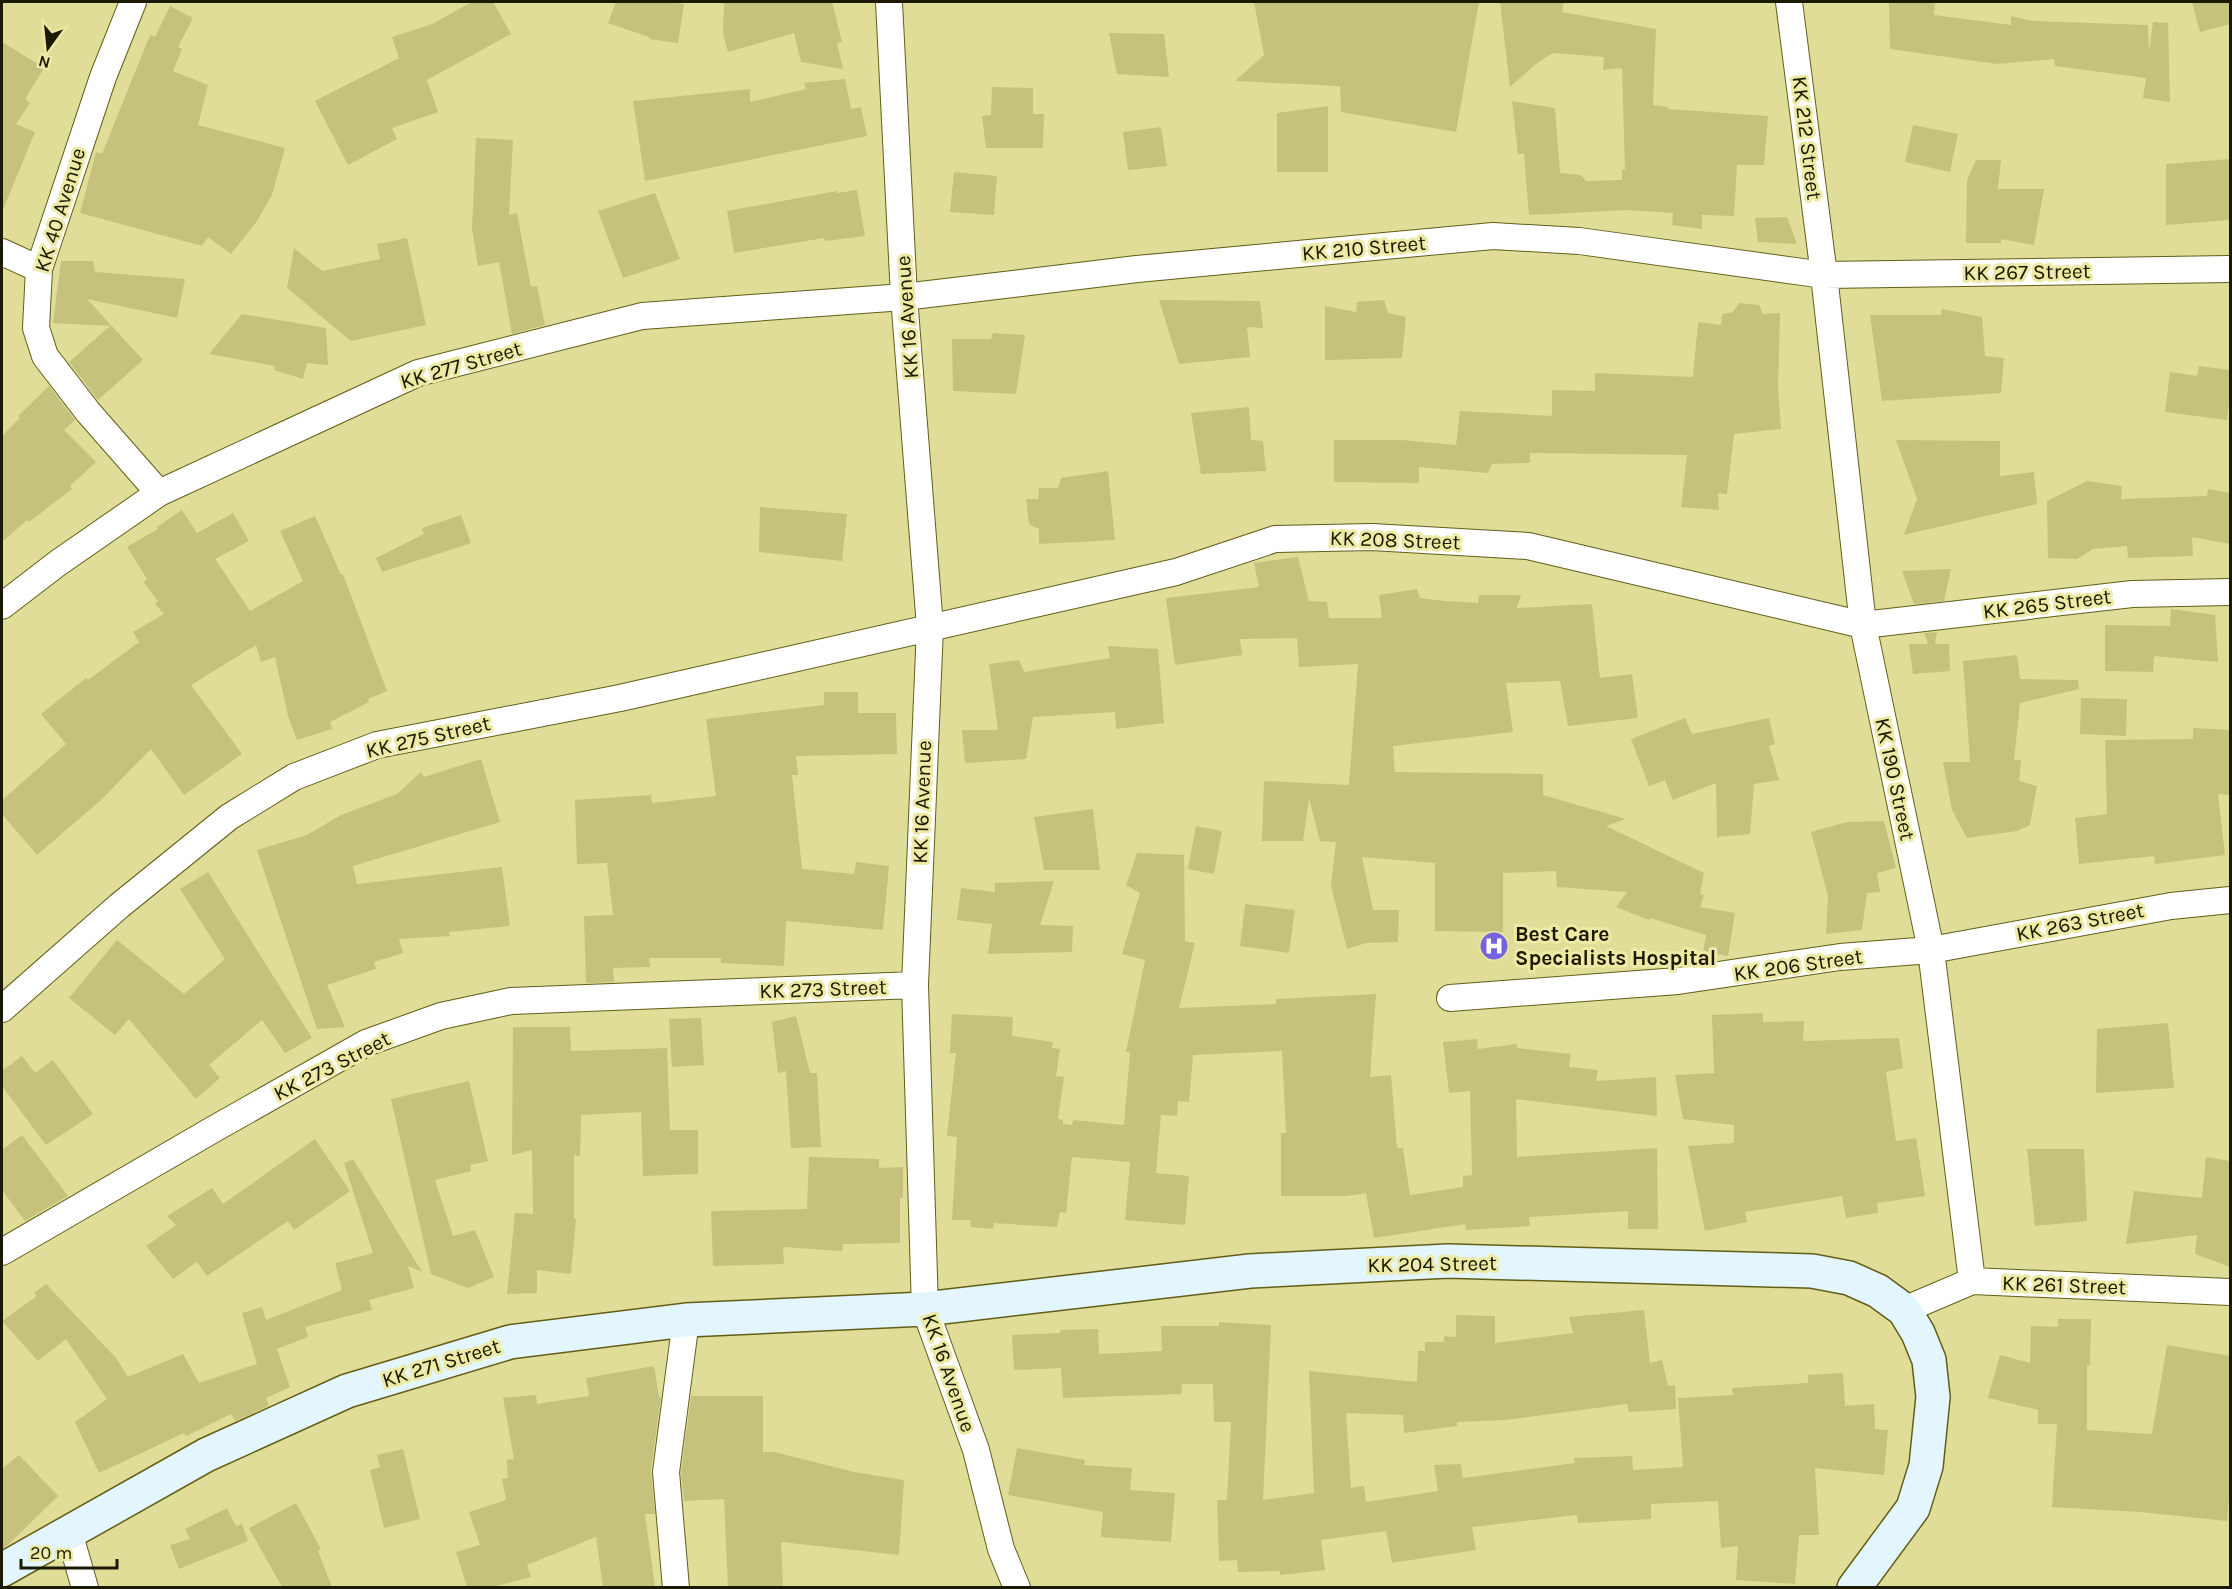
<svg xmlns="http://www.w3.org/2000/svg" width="2232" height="1589" viewBox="0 0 2232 1589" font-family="Karla,sans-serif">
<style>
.building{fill:#c5c27e}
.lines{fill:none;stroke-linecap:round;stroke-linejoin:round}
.street-casing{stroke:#625e18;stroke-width:28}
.secondary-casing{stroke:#625e18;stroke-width:36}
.street{stroke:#fff;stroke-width:26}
.secondary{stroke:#e3f5fd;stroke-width:33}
.labels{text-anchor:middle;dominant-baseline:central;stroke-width:6;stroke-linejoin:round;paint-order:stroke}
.street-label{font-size:21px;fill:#1b1a00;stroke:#edeaa5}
.poi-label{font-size:21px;font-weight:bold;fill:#1b1a00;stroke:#edeaa5;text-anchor:start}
</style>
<rect width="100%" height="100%" fill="#e0dd98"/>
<!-- building -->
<path class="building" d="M472,2H493L511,34L427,80L438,112L392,128L397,139L348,165L315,101L399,58L392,37L432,24Z
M616,2H668L684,4L678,43L649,39V37L608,23Z
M724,2H832L842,42L837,43L843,69L801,62L794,33L728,52L723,34Z
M1254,2H1479L1456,132L1341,112L1340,86L1235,81L1264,55Z
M1500,2H1564L1562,12L1656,29L1653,105L1668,107V109L1768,116L1764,165H1737L1734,216L1702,215V229L1672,225L1673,213L1628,210L1529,215L1524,154H1518L1512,101L1555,108L1560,173L1581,175L1586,181L1622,180V169L1625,170L1622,68L1603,70L1604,57L1553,53L1537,63L1510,87Z
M1889,2H1935L1934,15L2011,25V16L2032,21L2148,25L2149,52L2153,22L2168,23L2170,102L2143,98L2146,78L2055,66L2054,59L1997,64L1890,49Z
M2192,2H2230V24L2200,32Z
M170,6L193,18L178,47L182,49L173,71L208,85L198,125L285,148L272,195L257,221L231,254L208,237L202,246L80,213L96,152L102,154L150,35L155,37Z
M1109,33L1164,34L1169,77L1117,74Z
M2,42L44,68L25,99L30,103L16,124L35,132L2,212Z
M845,79L851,109L861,107L867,136L645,181L633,101L750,89V102L806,89L804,83Z
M992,87L1033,88V114H1044L1043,148H986L982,116L991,115Z
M1328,106V172H1277V113Z
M1913,125L1958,134L1950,172L1905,162Z
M1161,127L1167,166L1128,170L1123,132Z
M476,138L513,140L509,215L517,213L531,287L537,286L545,325L512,334L499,262L478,266L472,229Z
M2230,159V220L2166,225V164Z
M1976,160H2001L1998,189H2044L2034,245L2001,239V243H1966L1967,180Z
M954,172L997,176L994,215L950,212Z
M857,190L865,236L825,241L824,238L734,253L727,211L837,191V193Z
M655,193L680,259L623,278L598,211Z
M1787,217L1797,244L1758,242L1755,218Z
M407,238L426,325L351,341L287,288L294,248L322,271L380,259L377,244Z
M61,261H93L95,272L185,279L177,318L87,299L143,360L98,400L69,362L110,326L53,323Z
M1159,300L1260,301L1263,328L1247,327L1250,357L1179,364Z
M1384,300L1388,313L1406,317L1402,358L1325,360V306L1356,312L1357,302Z
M1739,303L1759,305L1763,314L1780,313L1778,388L1781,429L1734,434L1727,494L1718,493L1719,510L1681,507L1687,455L1530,453V463L1492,464L1488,473L1419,467V483L1334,482V440H1402L1456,445L1460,411L1552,416V390L1595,391V373L1693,377L1698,322L1721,325L1722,314L1733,312Z
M1942,309L1982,317L1985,356L2004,358L2001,393L1882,401L1870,315H1941Z
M242,314L326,328L328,365L307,363L303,379L274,370L275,366L209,354Z
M993,333L1025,335L1016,394L953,391L952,339H991Z
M2199,366L2230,370V393L2227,420L2165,412L2170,372L2197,376Z
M49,386L75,420L64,430L96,462L70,486L72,489L29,522L27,520L2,542V436L20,418L18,416Z
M1249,407L1251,440L1263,441L1266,471L1201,474L1191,413Z
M1896,440L2000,441V476L2034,472L2037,504L1904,535L1917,499Z
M1108,471L1115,540L1039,544V529L1029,524L1026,499H1038L1039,488H1058L1061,478Z
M2087,481L2122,486L2121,499L2207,496L2208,489L2230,493V544L2192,537L2193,556L2128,558L2127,546L2093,549L2077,559L2048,558L2047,501Z
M760,507L847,514L842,561L759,552Z
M182,510L197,533L233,513L249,541L215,559L250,611L303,581L280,531L315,516L341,575L343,574L387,691L368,699L369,702L330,722L332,729L297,740L288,716L275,657L261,662L256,645L191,685L242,754L184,795L151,749L101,800L37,855L2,814V800L66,744L41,714L86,678L88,680L139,642L133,632L164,614L155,604L158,601L143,582L147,579L127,547L158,529L157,527Z
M461,515L471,543L382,572L376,558L424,534L422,528Z
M1298,557L1309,601L1327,602L1329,618H1382L1379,595L1417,589L1420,598L1445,601L1478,603L1479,595H1521L1517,608L1592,604L1600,678L1632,674L1638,718L1568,726L1560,681L1506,683L1513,732L1393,746L1395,772L1543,774V795L1626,819L1606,826L1704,873L1700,894L1704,895L1700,907L1735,913L1728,956L1703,952L1706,935L1650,918L1649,920L1616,907L1627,892L1557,887L1556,871L1503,873V932L1435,931V863L1362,857L1373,910H1399L1398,942L1366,943L1347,949L1331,886L1336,842L1320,841L1309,798L1303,841H1262L1264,781L1349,785L1358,664L1299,667L1297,638L1240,639L1242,655L1175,665L1166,598L1259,587L1254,563Z
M1951,569L1944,601L1914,604L1902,571Z
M2171,609L2215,615L2218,662L2154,656L2153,672L2105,671V625L2170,626Z
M1937,632L1935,644H1949L1950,671L1913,674L1909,644H1928L1924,633Z
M1108,646L1158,649L1164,723L1116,729L1115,712L1033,717L1026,759L965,763L962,730H998L989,664L1019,660L1024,672L1110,658Z
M2017,655L2020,679L2078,680L2079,689L2020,703L2014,760H2021L2019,781L2037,786L2030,825L2017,831L1967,838L1952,810L1943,762H1970L1963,661Z
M824,692H858V713H896L897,754L796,756L798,775H792L802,869L854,874L856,862L889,866L883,930L786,921L784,966L721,963V958H649L650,967L613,968L614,982L586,983L584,916L613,915L607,863L577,864L575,800L651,795L652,803L716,796L706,719L824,705Z
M2081,698L2127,699L2126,736L2080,734Z
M1685,718L1692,734L1769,718L1775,744L1769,746L1779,780L1754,784L1750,834L1717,837L1716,783L1673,800L1665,780L1649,786L1631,739Z
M2193,728L2230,730V795L2218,794L2225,855L2155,864L2154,856L2079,864L2075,818L2107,814L2105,740L2193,739Z
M481,759L500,822L353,866L357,884L502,867L510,926L449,932L450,936L399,939L403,953L374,962L376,969L327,985L345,1027L317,1029L257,850L307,835L341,815L397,794L421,772L424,777Z
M1093,809L1100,870H1044L1034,817Z
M1884,821L1896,868L1877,873L1880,892L1867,893L1862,930L1826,934L1828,896L1811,832L1847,822Z
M1196,826L1222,831L1214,874L1188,869Z
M1137,853L1184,855L1185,941L1195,943L1179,1008L1276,1004V999L1376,994L1370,1077L1391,1075L1397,1148H1403L1410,1195L1463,1187V1176L1472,1175L1470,1091L1449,1093L1443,1042L1477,1039L1478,1049L1517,1044V1048L1571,1054L1569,1067L1598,1070L1596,1081L1656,1077L1657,1116L1516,1099L1517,1157L1657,1148L1658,1229H1628V1211L1529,1217L1530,1226L1466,1230L1465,1224L1374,1238L1366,1193L1347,1196H1281V1133H1286L1282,1051L1193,1055L1189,1102L1178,1101L1177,1116L1161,1115L1156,1173L1189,1176L1185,1225L1125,1220L1130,1162L1072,1157L1066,1213L1060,1212L1057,1227L994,1223L993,1229L971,1227L970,1220H952L957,1137L947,1136L956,1053H950L952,1014L1013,1017L1012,1036L1053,1042L1052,1048L1060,1049L1056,1076L1064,1077L1058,1119L1063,1120V1124L1072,1125L1073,1120L1124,1125L1130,1053L1126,1052L1145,960L1122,954L1140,893L1126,885Z
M208,872L312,1038L285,1053L262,1020L209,1065L220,1078L196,1099L129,1019L115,1035L69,998L117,940L184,994L225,959L180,889Z
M1054,881L1040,925L1073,926L1072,952L988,954L992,924L957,920L961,888L995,892V883Z
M1245,904L1295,910L1289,953L1240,946Z
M1763,1013V1022L1804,1021L1803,1041L1899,1038L1903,1068L1886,1072L1896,1141L1916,1138L1925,1196L1877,1203L1878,1213L1846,1218L1842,1196L1745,1212L1747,1222L1705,1231L1688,1146L1734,1143V1125L1683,1119L1675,1075L1714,1073L1712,1015Z
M796,1016L810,1073H817L821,1147L791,1148L786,1071L778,1073L772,1022Z
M701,1018L704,1065L672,1067L669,1019Z
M2168,1023L2174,1088L2096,1093L2097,1029Z
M513,1027H570L571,1051L667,1048L670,1130H698V1174L643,1176L641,1112L581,1115L580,1156L574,1155V1218L576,1219L571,1274L537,1270V1293L507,1294L515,1213L533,1214L532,1150L512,1155Z
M22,1056L35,1073L53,1060L93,1114L46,1145L2,1086V1071Z
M469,1081L488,1161L470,1165L471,1171L435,1180L453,1236L475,1230L494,1277L468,1288L431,1274L391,1099Z
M22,1135L68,1196L25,1221L2,1190V1150Z
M315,1139L350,1191L294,1230L288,1221L207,1276L197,1262L173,1279L146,1246L176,1225L167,1216L212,1188L223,1204Z
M2027,1149H2084L2087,1221L2035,1226Z
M809,1157L879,1159V1168L903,1167V1198H900V1243L843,1244L842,1251L783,1247L784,1264L713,1266L711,1211L807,1209Z
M2206,1157L2230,1161V1267L2195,1254L2197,1235L2126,1244L2134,1191L2202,1198Z
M353,1159L422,1272L408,1266L414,1288L369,1300L372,1310L305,1327L308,1337L277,1349L290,1387L266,1398L269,1406L235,1421L231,1414L186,1436L184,1433L99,1473L75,1422L107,1399L66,1339L38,1361L2,1321L37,1296L34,1293L46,1284L116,1358L128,1377L183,1354L199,1383L257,1364L242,1313L262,1307L266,1320L342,1290L335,1263L373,1253L344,1163Z
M1644,1310L1650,1363L1662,1360L1668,1386L1675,1385L1676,1409L1629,1412L1627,1404L1506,1420L1457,1422V1426L1404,1433L1403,1415L1346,1413L1351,1488L1364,1486L1366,1502L1438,1491L1434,1465L1461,1464L1463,1478L1575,1463L1574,1458L1632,1456L1633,1470L1683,1467L1678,1398L1733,1395L1732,1388L1808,1383V1375L1843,1373L1845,1406L1874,1404L1875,1429L1888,1430L1884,1475L1815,1468L1819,1535H1799L1795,1584L1736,1580L1738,1546L1721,1548L1718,1501L1651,1504V1519L1578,1523L1577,1515L1472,1527L1476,1550L1392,1563L1386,1531L1321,1540L1325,1570L1280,1575V1571L1238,1572L1237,1560L1219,1561L1217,1500H1227L1231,1422H1214L1213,1384H1182L1181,1394L1063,1398L1061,1368L1014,1370L1012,1335L1060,1333V1330L1098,1329L1099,1354L1162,1351L1161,1326H1219V1322L1271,1325L1263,1500L1314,1493L1309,1371L1417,1382L1418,1351H1425V1342H1444V1336L1456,1337V1315L1495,1316V1343L1573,1333L1569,1317Z
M2058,1319H2091L2090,1365H2087V1430L2152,1434L2167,1345L2230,1356V1484L2227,1521L2140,1512L2052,1507L2057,1424H2038V1410L1988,1398L2000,1355L2030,1363L2031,1326L2058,1327Z
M654,1366L659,1397H661L651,1470L655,1514H645L655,1587H603L596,1537L527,1565L531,1577L493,1587H467L456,1552L480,1545L469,1512L506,1500L502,1479L508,1478L507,1460L514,1459L503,1398L536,1395L537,1404L589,1396L586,1378Z
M691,1396H763V1452H774L854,1472L904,1480L899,1555L781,1542L783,1587H728L724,1499L684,1501L681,1472Z
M1017,1448L1085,1460L1084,1465L1132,1468L1130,1490L1175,1493L1171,1542L1101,1537L1103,1512L1008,1495Z
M403,1449L420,1519L384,1528L370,1470L380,1467L377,1455Z
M19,1455L58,1496L9,1544L2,1549V1469Z
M296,1503L321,1549L318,1551L332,1587H282L249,1528Z
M227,1508L236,1526L242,1524L248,1541L179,1569L170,1545L190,1539L185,1529Z"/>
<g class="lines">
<!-- street casing -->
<g class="street-casing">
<path id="street" d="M133,2L103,77L39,269L36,328L45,356L88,412L159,493
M889,2L904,297L930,627L915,985L925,1309L976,1450L1001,1549L1017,1588
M1789,2L1824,275L1863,625L1931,950L1972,1281
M2,252L39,269
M2,606L58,563L159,493L418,373L642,316L904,297L1137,269L1493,236L1579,241L1824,275L2230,269
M1450,998L1678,981L1840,957L1931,950L2171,906L2230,900
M2,1009L119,906L229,817L294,777L377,745L620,698L1176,572L1275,539L1372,537L1528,546L1863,625L2132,594L2230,592
M2,1252L214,1129L366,1043L441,1016L511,1001L915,985
M1904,1310L1972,1281L2230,1292
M69,1532L85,1588
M676,1588L666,1472L686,1320"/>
</g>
<!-- secondary casing -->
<g class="secondary-casing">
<path id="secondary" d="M2,1570L206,1455L347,1391L510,1342L686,1320L925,1309L1250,1271L1448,1261L1812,1271L1849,1278L1878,1291L1904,1310L1918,1333L1929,1360L1933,1397L1926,1466L1913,1508L1854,1588"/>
</g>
<!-- street -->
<use href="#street" class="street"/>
<!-- secondary -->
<use href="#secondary" class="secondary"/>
</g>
<!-- icons -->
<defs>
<g id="hospital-disc" transform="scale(1.5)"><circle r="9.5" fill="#7664df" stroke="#edeaa5"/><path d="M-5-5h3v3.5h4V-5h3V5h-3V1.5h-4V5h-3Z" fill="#fff"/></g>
</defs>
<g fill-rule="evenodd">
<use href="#hospital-disc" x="1494" y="946"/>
</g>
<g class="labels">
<!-- street labels -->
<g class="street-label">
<text transform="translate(1807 138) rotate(83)">KK 212 Street</text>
<text transform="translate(60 210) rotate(-73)">KK 40 Avenue</text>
<text transform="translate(1364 248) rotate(-5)">KK 210 Street</text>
<text transform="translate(2027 272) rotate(-1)">KK 267 Street</text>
<text transform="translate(907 317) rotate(-94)">KK 16 Avenue</text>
<text transform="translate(461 365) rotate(-16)">KK 277 Street</text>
<text transform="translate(1395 540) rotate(2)">KK 208 Street</text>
<text transform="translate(2047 604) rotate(-7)">KK 265 Street</text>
<text transform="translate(428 737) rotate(-13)">KK 275 Street</text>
<text transform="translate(1895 779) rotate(78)">KK 190 Street</text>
<text transform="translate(922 802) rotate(-88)">KK 16 Avenue</text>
<text transform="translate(2080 922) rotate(-11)">KK 263 Street</text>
<text transform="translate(1798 965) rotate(-8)">KK 206 Street</text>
<text transform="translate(823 989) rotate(-2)">KK 273 Street</text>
<text transform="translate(332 1066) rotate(-27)">KK 273 Street</text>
<text transform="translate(1432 1264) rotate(-1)">KK 204 Street</text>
<text transform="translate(2064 1285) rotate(2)">KK 261 Street</text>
<text transform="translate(441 1363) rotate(-17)">KK 271 Street</text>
<text transform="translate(949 1373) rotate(71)">KK 16 Avenue</text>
</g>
<!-- poi labels -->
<g class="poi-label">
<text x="1515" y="934">Best Care<tspan x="1515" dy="24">Specialists Hospital</tspan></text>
</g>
</g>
<!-- border -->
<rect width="2232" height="1589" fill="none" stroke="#1b1a00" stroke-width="6"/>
<!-- north arrow -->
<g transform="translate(48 48) rotate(195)" stroke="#edeaa5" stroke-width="4.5" paint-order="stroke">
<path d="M0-4.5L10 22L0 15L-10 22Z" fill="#1b1a00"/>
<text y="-9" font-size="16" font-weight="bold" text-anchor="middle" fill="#1b1a00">N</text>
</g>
<!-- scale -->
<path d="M21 1559v9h96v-9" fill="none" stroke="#1b1a00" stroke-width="3"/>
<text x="30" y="1559" font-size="18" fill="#1b1a00" stroke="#edeaa5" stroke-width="4.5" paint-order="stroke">20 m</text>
</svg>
